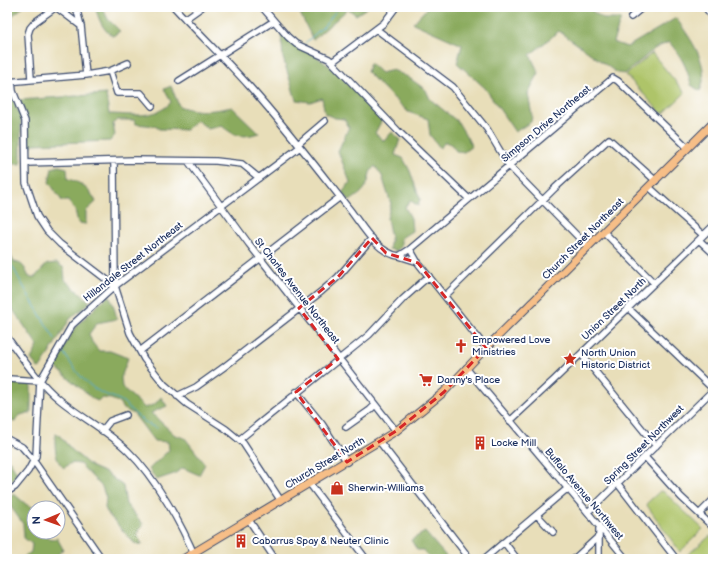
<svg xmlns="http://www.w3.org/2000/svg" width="720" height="566" viewBox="0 0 720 566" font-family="'Balsamiq Sans',sans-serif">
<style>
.green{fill:#aec469;stroke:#647a64}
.forest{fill:#8aaa5d;stroke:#526c5e}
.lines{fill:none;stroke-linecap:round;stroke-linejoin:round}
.stream{stroke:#4da8cb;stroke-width:1}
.minor-casing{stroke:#3a496c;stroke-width:8}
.major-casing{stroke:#3a496c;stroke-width:9}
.minor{stroke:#fff;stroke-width:5.5}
.major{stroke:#f6be87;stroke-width:7}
.marked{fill:none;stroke:#d62828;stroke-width:3;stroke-dasharray:8 5;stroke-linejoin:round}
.labels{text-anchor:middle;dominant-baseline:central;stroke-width:4;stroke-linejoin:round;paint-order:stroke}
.street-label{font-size:10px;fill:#1b2f5e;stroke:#fff}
.poi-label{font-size:10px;fill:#1b2f5e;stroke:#fff;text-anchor:start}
</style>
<rect width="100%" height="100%" fill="#fff"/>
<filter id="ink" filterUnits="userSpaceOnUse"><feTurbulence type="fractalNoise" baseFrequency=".025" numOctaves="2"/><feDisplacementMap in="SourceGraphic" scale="8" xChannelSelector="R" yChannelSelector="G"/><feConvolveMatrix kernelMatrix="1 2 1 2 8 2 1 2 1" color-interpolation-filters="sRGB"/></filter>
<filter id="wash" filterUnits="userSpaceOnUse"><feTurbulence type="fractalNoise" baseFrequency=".012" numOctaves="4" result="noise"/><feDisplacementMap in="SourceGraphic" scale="16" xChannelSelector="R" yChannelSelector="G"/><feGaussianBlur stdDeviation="0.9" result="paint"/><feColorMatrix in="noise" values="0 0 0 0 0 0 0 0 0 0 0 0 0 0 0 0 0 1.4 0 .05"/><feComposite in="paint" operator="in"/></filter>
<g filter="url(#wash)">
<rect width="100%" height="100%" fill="#e8deb9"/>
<!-- green -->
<path class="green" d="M652,53L685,93L664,113H661L626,75Z
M660,491L664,492L703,529L680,552L646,504Z
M710,536L713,540V559H685L686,556Z"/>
<!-- forest -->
<path class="forest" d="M7,7H23L12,16L7,58Z
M95,7H102L108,19L120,31L113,36C102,30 99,19 95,7Z
M297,7H368L356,15L348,9L313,40Z
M428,7H594L592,11L604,19H621L613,42L627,47L676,18C690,38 712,66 700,91L691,85C687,67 681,56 669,42L654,49L625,74L617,73L559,31L530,55L539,73L528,93L532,116L531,122L515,132L485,88L457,63L462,45L413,23Z
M281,34L320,59L338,73L382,120L375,133L384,141L392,132L400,139L395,155L403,158L410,171L420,199L418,206L410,200L405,207L411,218L412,231L401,238V247L396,251L389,249L391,239L387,218L391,204L382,176L375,166C367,174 371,176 367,184C364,192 357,196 350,201L342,193L350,182L338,151L349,127L344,119L335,118L325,114L322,98L310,102L296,100L283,58Z
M370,63L381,73L393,70L408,77L426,90L430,99L458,122L472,146L464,152L456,151L451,144L445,142L440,148L430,135L428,119L408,112L367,72Z
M7,86L21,118V164H7Z
M171,86L179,106C197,113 213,111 232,107L259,133C243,138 235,137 222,126L208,129L197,120L186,130L159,129L155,126L136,124L134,120H117L113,124L115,135L110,141L34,144L27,150V118L19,100L106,94L109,114C130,114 156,120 171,102L164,89Z
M59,166L67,168L68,179C79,180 93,193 96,202L86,211V224L78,223L75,210L68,201H62L49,182L52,168Z
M7,248L14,262C24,263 25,269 29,277H35L47,264L57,263L64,268L65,280L90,302L70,319L41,367L38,368L31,359L38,346L7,301Z
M109,295L114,307L117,319L97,323L89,334L92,342L99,351H110L128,358L121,378L122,387L145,408L155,404L161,397L167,406L151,413L175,435L185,438L205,464L199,475L183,468L174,474L156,480L149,469L169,450L168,442L154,441L134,414L122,408L120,403L111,399L101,398L98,401L93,399L53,365L76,326Z
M7,380L31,382V413C23,414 18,414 15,422L10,421L7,414L11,405L10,397H7Z
M55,434L59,435L72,450L92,467L106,473L123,486L126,504L143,524L137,534L142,545L134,543L108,514L105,508L106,498L102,487L80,464L71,463L64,468C54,461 55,445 55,434Z
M7,461H10L17,473L7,487Z
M14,494L27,505L35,508L34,532H39L51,540L57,538L63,549L54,559H25L24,557L31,552L32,544L24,538L23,524L8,503L10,497Z
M425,532L445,555L447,559H430L423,550H417L411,540Z"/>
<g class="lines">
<!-- stream -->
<path class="stream" d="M305,43L324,26L339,7
M7,256C22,285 38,312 55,339
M61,348C71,365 82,382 100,392C107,396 116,397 123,402C133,411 143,424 157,428"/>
</g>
</g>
<g filter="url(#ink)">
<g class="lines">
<!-- minor casing -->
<g class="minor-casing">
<path id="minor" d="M56,7L81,26
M76,7L81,26L86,75
M174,7C199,34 225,59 250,87C285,126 317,168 350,210C363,227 377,253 399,256L410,249L613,78L618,81L688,148
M262,7L288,37L296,44L329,59L398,131L469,199
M705,7L713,17
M631,17L643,7
M185,19L202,7
M376,29L453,87L487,129L509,166L588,247
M332,62L384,23L396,7
M110,71L128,63
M31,79L28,34L30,28L35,22L56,7
M12,81L13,91L25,121L26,183L37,216L47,231L60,244L115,286
M179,81L274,21
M7,82L86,75L110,71L117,93H141L152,106
M298,144L325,121
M114,161L115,286L130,333L144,359L164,384L187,404L226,429L243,443L281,501
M188,161L249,244L396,431
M26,163L135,160L216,161L242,164L259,178
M649,187L703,235
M604,232L654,283
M699,240L713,253
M410,249L418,263L486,348
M399,256L418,262
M445,296L555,188L609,139L656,181
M628,308L713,389
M7,337C23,359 39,383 60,400C82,418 108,431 128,451C155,477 182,525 196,559
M140,351L340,197
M581,354L656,446
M466,368L585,509L626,559
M9,379L40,381
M296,392L322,424L347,462
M177,396L196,387L224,367L322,291L338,277L372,238
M510,421L554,380L713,226
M346,427L370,410L375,405
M102,431L110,421L126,415
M7,439L22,447L31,457L102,559
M240,439L369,335L403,299L429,276
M379,441L470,559
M645,457L681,497L713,527
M310,484L366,559
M618,484L676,559
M7,492L15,487L28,471L36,456L40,381L72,325L115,286L300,147
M588,512L713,390
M699,514L713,500
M537,515L553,532
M249,520L275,559
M599,525V559
M504,542L517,559
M484,559L568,488
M574,559L599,536"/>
</g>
<!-- major casing -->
<g class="major-casing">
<path id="major" d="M183,559L396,431L444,392L486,348L713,123"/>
</g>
<!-- minor -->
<use href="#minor" class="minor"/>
<!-- major -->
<use href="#major" class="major"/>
</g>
</g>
<!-- marked area -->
<path class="marked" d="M372,238L386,253L418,263L486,348L444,392L396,431L347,462L296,392L338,359L299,308L338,277Z"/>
<!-- icons -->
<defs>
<g id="church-bare" transform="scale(1.08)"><path d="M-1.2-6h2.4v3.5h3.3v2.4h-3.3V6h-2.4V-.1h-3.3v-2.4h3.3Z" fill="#c8321e" stroke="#fff" stroke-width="2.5" paint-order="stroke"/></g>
<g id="sight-bare" transform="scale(1.08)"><path d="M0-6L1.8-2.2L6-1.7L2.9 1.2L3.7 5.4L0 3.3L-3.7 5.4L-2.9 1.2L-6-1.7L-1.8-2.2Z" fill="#c8321e" stroke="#fff" stroke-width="2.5" paint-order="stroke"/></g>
<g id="supermarket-bare" transform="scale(1.08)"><path d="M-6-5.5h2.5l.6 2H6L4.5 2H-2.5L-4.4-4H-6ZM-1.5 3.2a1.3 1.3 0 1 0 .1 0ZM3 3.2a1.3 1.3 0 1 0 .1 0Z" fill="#c8321e" stroke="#fff" stroke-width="2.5" paint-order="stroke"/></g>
<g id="building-bare" transform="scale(1.08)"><path d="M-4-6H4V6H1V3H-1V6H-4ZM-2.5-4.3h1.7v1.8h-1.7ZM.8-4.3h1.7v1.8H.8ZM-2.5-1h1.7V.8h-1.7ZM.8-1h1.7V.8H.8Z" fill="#c8321e" stroke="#fff" stroke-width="2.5" paint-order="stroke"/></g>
<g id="shop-bare" transform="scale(1.08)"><path d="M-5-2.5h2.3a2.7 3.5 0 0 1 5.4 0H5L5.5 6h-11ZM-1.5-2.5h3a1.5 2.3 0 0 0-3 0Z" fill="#c8321e" stroke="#fff" stroke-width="2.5" paint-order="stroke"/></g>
</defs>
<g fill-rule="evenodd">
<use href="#church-bare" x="461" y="346"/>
<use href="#sight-bare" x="570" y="359"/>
<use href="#supermarket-bare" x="426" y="380"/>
<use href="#building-bare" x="480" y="443"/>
<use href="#shop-bare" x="337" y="488"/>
<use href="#building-bare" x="241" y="541"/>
</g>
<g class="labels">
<!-- street labels -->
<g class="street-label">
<text transform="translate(546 124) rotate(-40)">Simpson Drive Northeast</text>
<text transform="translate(583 239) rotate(-45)">Church Street Northeast</text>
<text transform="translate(133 262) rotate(-38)">Hillandale Street Northeast</text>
<text transform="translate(297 291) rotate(52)">St Charles Avenue Northeast</text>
<text transform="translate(614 309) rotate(-44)">Union Street North</text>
<text transform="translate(644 445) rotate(-45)">Spring Street Northwest</text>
<text transform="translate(325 463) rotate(-31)">Church Street North</text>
<text transform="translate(584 494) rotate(50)">Buffalo Avenue Northwest</text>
</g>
<!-- poi labels -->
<g class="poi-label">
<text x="472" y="340">Empowered Love<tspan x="472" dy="12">Ministries</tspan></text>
<text x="581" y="353">North Union<tspan x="581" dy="12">Historic District</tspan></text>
<text x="437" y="380">Danny's Place</text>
<text x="491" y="443">Locke Mill</text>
<text x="348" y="488">Sherwin-Williams</text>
<text x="252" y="541">Cabarrus Spay &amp; Neuter Clinic</text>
</g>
</g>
<!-- margin -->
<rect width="720" height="566" fill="none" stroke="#fff" stroke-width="24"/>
<!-- north arrow -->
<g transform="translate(46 520) rotate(268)"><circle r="19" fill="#ffffff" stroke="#a4acbf"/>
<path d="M0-3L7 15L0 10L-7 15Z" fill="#c8321e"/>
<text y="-6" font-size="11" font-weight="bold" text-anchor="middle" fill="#1b2f5e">N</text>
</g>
</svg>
